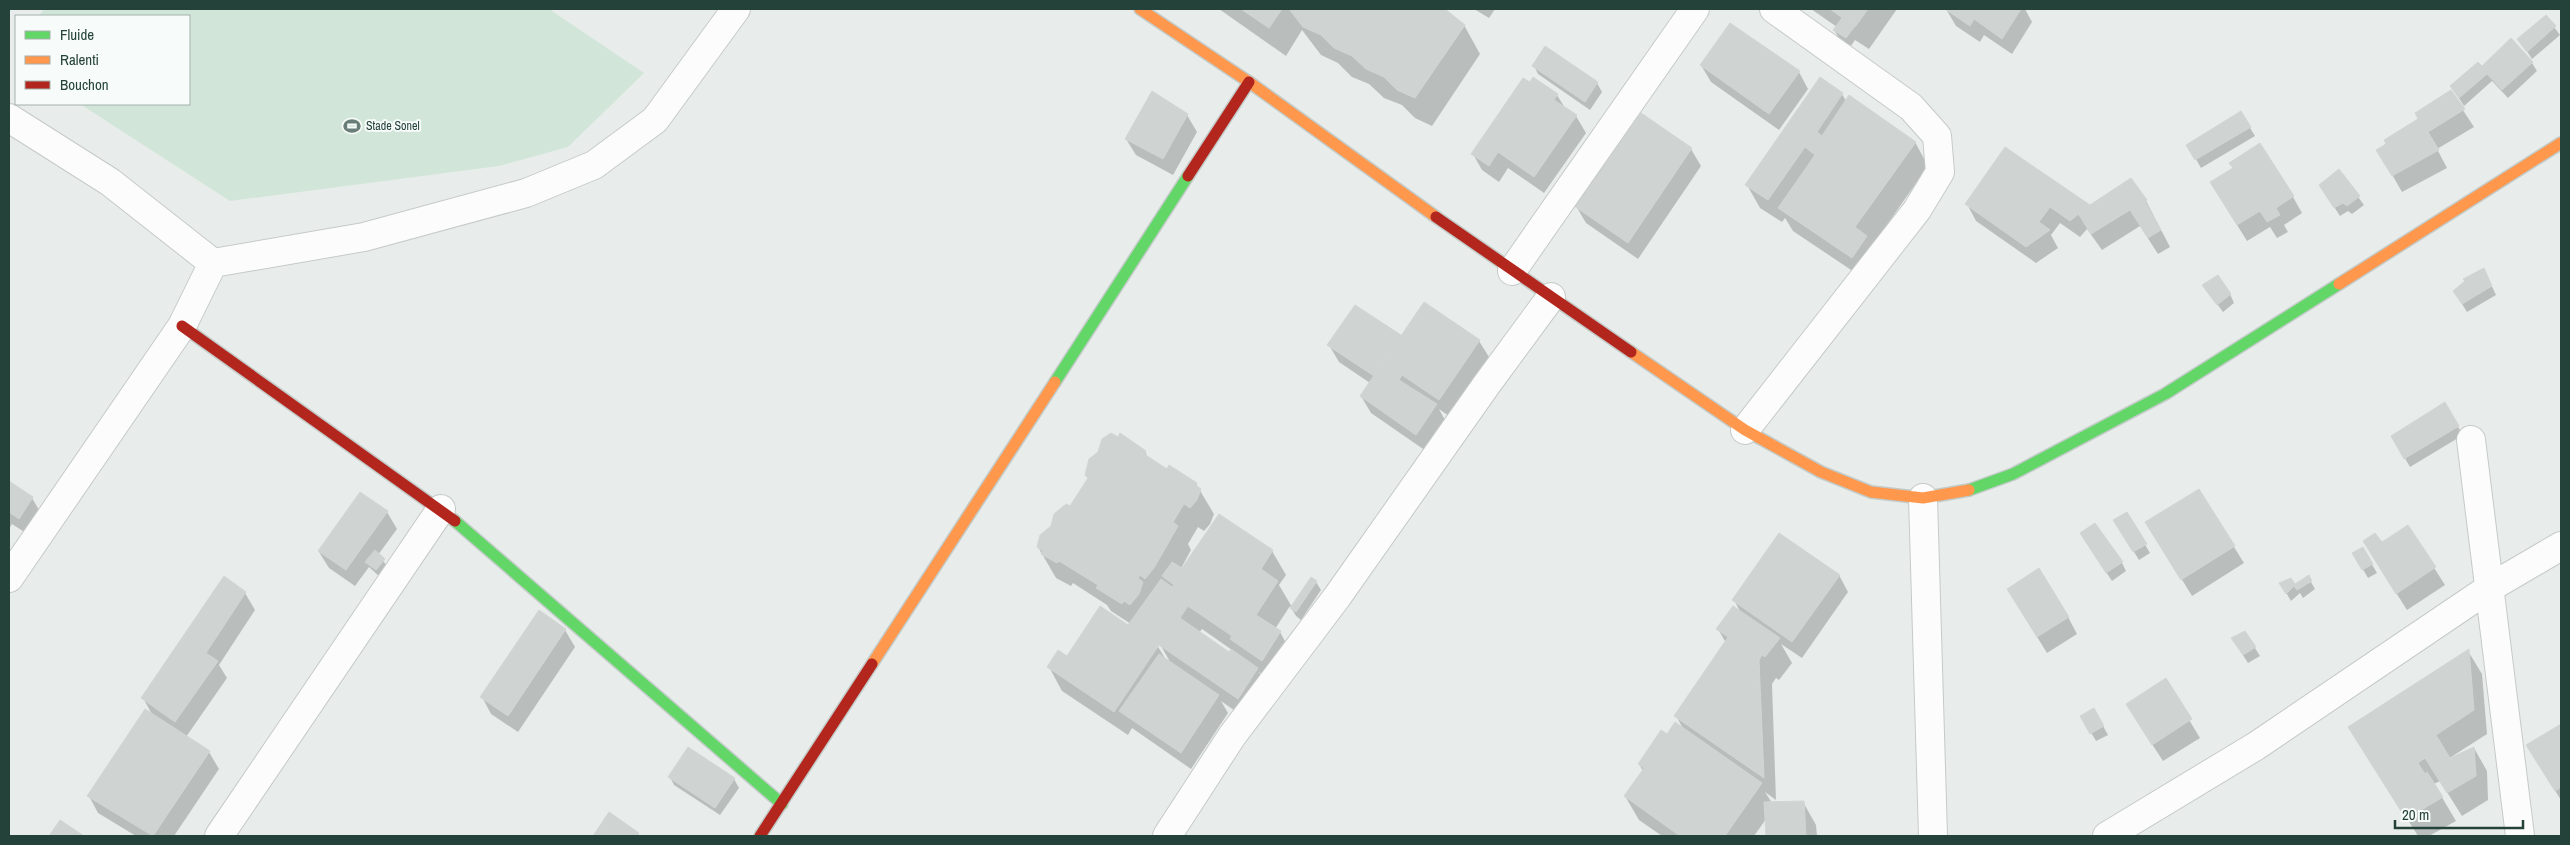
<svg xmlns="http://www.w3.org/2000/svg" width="2570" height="845" viewBox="0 0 2570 845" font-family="'Archivo Narrow',sans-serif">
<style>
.green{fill:#d1e6d8}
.shadow{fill:#0003;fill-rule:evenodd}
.building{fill:#cfd4d2;stroke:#d1d6d4}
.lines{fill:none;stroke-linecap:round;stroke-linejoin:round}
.street-casing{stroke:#c5cac8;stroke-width:30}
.fast-casing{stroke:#c3cbc8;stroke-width:14}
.slow-casing{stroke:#c3cbc8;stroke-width:14}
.jam-casing{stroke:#c3cbc8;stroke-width:14}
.street{stroke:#fcfcfc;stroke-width:28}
.fast{stroke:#63d668;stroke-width:11}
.slow{stroke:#ff974d;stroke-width:11}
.jam{stroke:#b3261e;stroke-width:11}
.labels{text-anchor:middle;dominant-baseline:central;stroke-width:4;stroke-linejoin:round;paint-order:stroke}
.poi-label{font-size:12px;fill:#24423a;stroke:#f7fbf9;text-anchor:start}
</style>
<rect width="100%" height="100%" fill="#e8edeb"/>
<!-- green -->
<path class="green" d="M44,9H549L644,73L568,147L499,166L230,201L80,104H189V16H39Z"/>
<!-- shadow -->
<path class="shadow" d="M1219,9H1442L1464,25L1480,54L1432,126L1415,118L1402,105L1384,98L1369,84L1352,77L1338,63L1321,55L1302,30L1286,56Z
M1474,9H1495L1489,18Z
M1811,9H1897L1869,49L1855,40L1851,46L1839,38L1834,30L1837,27Z
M1946,9H2025L2032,22L2012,54L1984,35L1980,42L1956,26Z
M2546,16L2560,35L2532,59L2519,39Z
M1546,48L1597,83L1602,92L1590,110L1538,74L1534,66Z
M2532,63L2537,71L2508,98L2492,81L2464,106L2451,86L2482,68Z
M1701,65L1799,72L1808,89L1779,130L1711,82Z
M2451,92L2474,127L2437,149L2447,168L2402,192L2378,150L2420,119Z
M1842,94L1846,101L1915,142L1928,166L1872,246L1866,280L1793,231L1785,218L1782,222L1760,208L1747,185Z
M1557,95L1565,108L1576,116L1586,133L1544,193L1508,168L1499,182L1482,170L1473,154Z
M2241,113L2255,136L2201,168L2188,145Z
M1187,115L1197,132L1173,175L1136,155L1126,139Z
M1691,149L1701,166L1638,259L1586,223L1576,206Z
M2005,149L2090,206L2146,201L2170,247L2158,254L2140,226L2102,250L2087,229L2080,237L2060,223L2051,235L2058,248L2036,263L1976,221L1967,204Z
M2339,171L2364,205L2352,214L2348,211L2340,216L2325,193Z
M2293,197L2302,213L2284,225L2288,232L2277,238L2270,227L2247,241L2221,199Z
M2488,278L2496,295L2467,312L2454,291Z
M2203,285L2230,294L2234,303L2223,312Z
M1355,307L1401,337L1479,341L1489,357L1449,416L1439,409L1446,422L1426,451L1371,413L1361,396L1370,383L1339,362L1329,345Z
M2444,404L2463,435L2410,467L2392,436Z
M1145,452L1149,459L1167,471L1196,484L1214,514L1210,524L1204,531L1198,527L1188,544L1191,550L1179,572L1180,573L1220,516L1272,551L1286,575L1279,585L1292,607L1316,582L1321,590L1301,620L1296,616L1290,606L1275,629L1280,632L1293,656L1276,683L1259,672L1271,693L1251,722L1221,701L1228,713L1191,769L1132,728L1128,735L1062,691L1049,667L1129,627L1131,624L1111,611L1107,605L1073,583L1071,586L1056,578L1038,547L1070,508L1089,480L1086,475ZM1202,629L1232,650L1230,654L1199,633ZM1157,639L1169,660H1166L1154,640Z
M9,482L32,498L42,515L29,535L12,524L9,529Z
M2199,491L2244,563L2192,596L2157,539Z
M387,512L397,529L378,555L389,568L381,578L369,567L355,586L329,568L319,552Z
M2127,514L2150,553L2139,560L2115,521Z
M2408,527L2445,585L2407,610L2374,558L2381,544Z
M2086,542L2122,563L2126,571L2112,581Z
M2363,549L2377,573L2368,578L2354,554Z
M1839,575L1848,592L1802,658L1781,644L1792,663L1779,680L1776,678L1772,684L1776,800L1765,792L1772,803L1803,802L1816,825L1817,836H1767L1766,819L1754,836H1662L1639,820L1625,796L1643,771L1639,764L1667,736L1684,730L1676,716L1726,643L1718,629L1741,613L1734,600Z
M2308,577L2315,589L2303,598L2300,593L2291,601L2281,584L2291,580L2294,586Z
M245,593L255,610L219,665L227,678L186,737L209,752L219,769L174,836H136L98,813L89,796L153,716L143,698Z
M2018,606L2068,617L2077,634L2047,653Z
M565,630L575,647L518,732L491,714L482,697Z
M2237,646L2255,648L2260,656L2248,663Z
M2468,651L2482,674L2487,734L2448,759L2474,748L2487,771L2488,800L2462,816L2440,781L2434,784L2456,821L2429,836H2418L2364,750Z
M2165,680L2200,738L2163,761L2137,721Z
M2094,710L2108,735L2096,741L2082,717Z
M2561,725V800L2527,746Z
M670,777L734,779L739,788L720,815L674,785Z
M609,814L638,834L639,836H594Z"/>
<!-- building -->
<path class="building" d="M1241,9H1282L1269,28Z
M1289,9H1445L1465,25L1415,98L1397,90L1384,77L1366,69L1352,56L1334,48L1321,35L1303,27Z
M1830,9H1868L1855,27Z
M1945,9H2021L2002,39L1974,19L1970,26Z
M2546,15L2556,26L2527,52L2517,39Z
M1842,18L1855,26L1846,38L1833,30Z
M1730,23L1800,71L1769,114L1700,65Z
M2511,38L2533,62L2502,90L2487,74L2459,98L2450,86L2478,62L2482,66Z
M1545,46L1598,82L1585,102L1532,66Z
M1533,77L1558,94L1554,100L1577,115L1534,177L1498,152L1489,166L1471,154L1523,78L1530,82Z
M1820,77L1843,93L1817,132L1822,136L1849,95L1916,142L1855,227L1867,236L1852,258L1778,208L1815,155L1805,147L1768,200L1745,185Z
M2451,90L2465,109L2428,132L2439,150L2392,176L2376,150L2386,144L2384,140L2418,119L2415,113Z
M1152,91L1188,114L1163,159L1125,139Z
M2241,111L2251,127L2195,160L2186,145Z
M1641,113L1692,148L1628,243L1574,206Z
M2260,143L2294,196L2276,208L2280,215L2267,222L2260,211L2237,225L2210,182L2233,168L2229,163Z
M2005,147L2090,205L2070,221L2050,207L2039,222L2050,230L2026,247L1965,204Z
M2339,169L2360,196L2347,206L2343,203L2334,208L2319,185Z
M2131,178L2147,200L2145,202L2161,230L2148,238L2130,210L2091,234L2079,215L2080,212L2081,213L2090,205Z
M2484,268L2492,286L2462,304L2453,291L2465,281L2463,279Z
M2218,275L2231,294L2217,305L2202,285Z
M1424,302L1480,340L1439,400L1402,375L1399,380L1437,404L1416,435L1360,396Z
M1355,305L1401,335L1374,376L1327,345Z
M2445,402L2459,426L2404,459L2391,436Z
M1111,433L1118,437L1120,433L1146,451L1144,454L1167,469L1169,465L1197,483L1196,485L1201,489L1197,500L1190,508L1184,504L1173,522L1178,526L1154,568L1145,579L1140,575L1138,578L1143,582L1139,594L1130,605L1124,601L1122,604L1096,588L1098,585L1059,561L1057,563L1041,554L1043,551L1037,547L1040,535L1051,526L1054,514L1066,504L1070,506L1088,478L1085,475L1089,459L1098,452L1102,439Z
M9,481L33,497L19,519L9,512Z
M2199,489L2235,546L2181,580L2145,522Z
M360,492L388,511L346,570L318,551Z
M2127,512L2147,544L2133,552L2113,520Z
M1219,514L1273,550L1261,569L1278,581L1256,615L1281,631L1262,661L1230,639L1232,636L1188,606L1180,618L1229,652L1231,649L1258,668L1238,699L1159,645L1114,712L1047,667L1058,650L1067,656L1100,606L1128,625L1161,579L1172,587L1174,585L1162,576L1172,562L1182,568Z
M2095,523L2123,562L2106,573L2080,533Z
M2408,525L2436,567L2396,594L2363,541L2375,533L2382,542Z
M1779,533L1840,575L1792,642L1732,600Z
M2363,547L2373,564L2362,570L2352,553Z
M375,550L385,559L376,570L365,562Z
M2039,568L2069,617L2037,637L2007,589Z
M2309,575L2312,581L2297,590L2294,586L2286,594L2279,583L2291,578L2295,584Z
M224,576L246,592L206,653L218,661L175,722L141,698Z
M1311,577L1317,581L1296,612L1290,608Z
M1733,606L1780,638L1765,657L1762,655L1759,660L1764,778L1674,716L1728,637L1716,629Z
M539,610L566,629L508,716L480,697Z
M2245,631L2256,647L2243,655L2231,638Z
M2469,649L2474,710L2436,735L2450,758L2474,747L2476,776L2447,793L2425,758L2418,763L2425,774L2427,772L2443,797L2406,819L2348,727Z
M1159,654L1219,695L1181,753L1119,711Z
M2166,678L2192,719L2152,745L2126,704Z
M2094,708L2104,726L2090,734L2080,716Z
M145,709L210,751L153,836L87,796Z
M1675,722L1762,783L1725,836H1680L1624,796L1644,768L1638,764L1661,730L1667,734Z
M2561,724V787L2555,791L2526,745Z
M688,747L735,778L715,808L668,777Z
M1804,801L1806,836H1766L1764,802Z
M609,812L639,833L637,836H593Z
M60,820L84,836H49Z"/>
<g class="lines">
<!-- street casing -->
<g class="street-casing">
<path id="street" d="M9,118L110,182L213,263L182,326L9,578
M213,263L364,237L526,193L594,165L655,120L736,9
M1512,271L1695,9
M1745,430L1917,210L1940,172L1937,136L1911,107L1774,9
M2471,440L2520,836
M1923,498L1933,836
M219,836L441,509
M1167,836L1232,736L1337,597L1487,384L1551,297
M2107,836L2256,746L2491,587L2561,546"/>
</g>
<!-- fast casing -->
<g class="fast-casing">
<path id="fast" d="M1055,382L1188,176
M1969,490L2013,474L2165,394L2339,284
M455,521L782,804"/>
</g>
<!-- slow casing -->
<g class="slow-casing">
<path id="slow" d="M1140,9L1249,82L1436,217
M2339,284L2561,143
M1631,352L1745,430L1821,472L1871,492L1923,498L1969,490
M872,664L1055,382"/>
</g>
<!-- jam casing -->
<g class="jam-casing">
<path id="jam" d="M1188,176L1249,82
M1436,217L1631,352
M182,326L455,521
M760,836L872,664"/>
</g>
<!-- street -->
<use href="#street" class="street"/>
<!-- fast -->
<use href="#fast" class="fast"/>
<!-- slow -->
<use href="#slow" class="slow"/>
<!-- jam -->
<use href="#jam" class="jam"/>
</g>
<!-- icons -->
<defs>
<g id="stadium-bare" transform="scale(1.35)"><path d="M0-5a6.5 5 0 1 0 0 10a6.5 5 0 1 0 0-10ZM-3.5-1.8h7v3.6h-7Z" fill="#697e78" stroke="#f7fbf9" stroke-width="2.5" paint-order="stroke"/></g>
</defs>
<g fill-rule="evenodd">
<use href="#stadium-bare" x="352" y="126"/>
</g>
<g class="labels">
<!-- poi labels -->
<g class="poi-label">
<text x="366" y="126">Stade Sonel</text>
</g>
</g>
<!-- border -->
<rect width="2570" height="845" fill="none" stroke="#24423a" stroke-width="20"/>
<!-- legend -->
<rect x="15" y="15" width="175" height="90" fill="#f7fbf9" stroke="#a3b1ad"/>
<rect x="25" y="31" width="25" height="8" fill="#63d668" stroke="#a3b1ad"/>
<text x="60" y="40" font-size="15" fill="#24423a">Fluide</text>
<rect x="25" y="56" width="25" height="8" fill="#ff974d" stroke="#a3b1ad"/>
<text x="60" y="65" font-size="15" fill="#24423a">Ralenti</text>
<rect x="25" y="81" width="25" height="8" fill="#b3261e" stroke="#a3b1ad"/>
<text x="60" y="90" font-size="15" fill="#24423a">Bouchon</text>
<!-- scale -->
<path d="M2395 820v8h128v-8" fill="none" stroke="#24423a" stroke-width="2.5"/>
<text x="2402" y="820" font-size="15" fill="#24423a" stroke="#f7fbf9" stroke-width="4" paint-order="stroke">20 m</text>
</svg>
